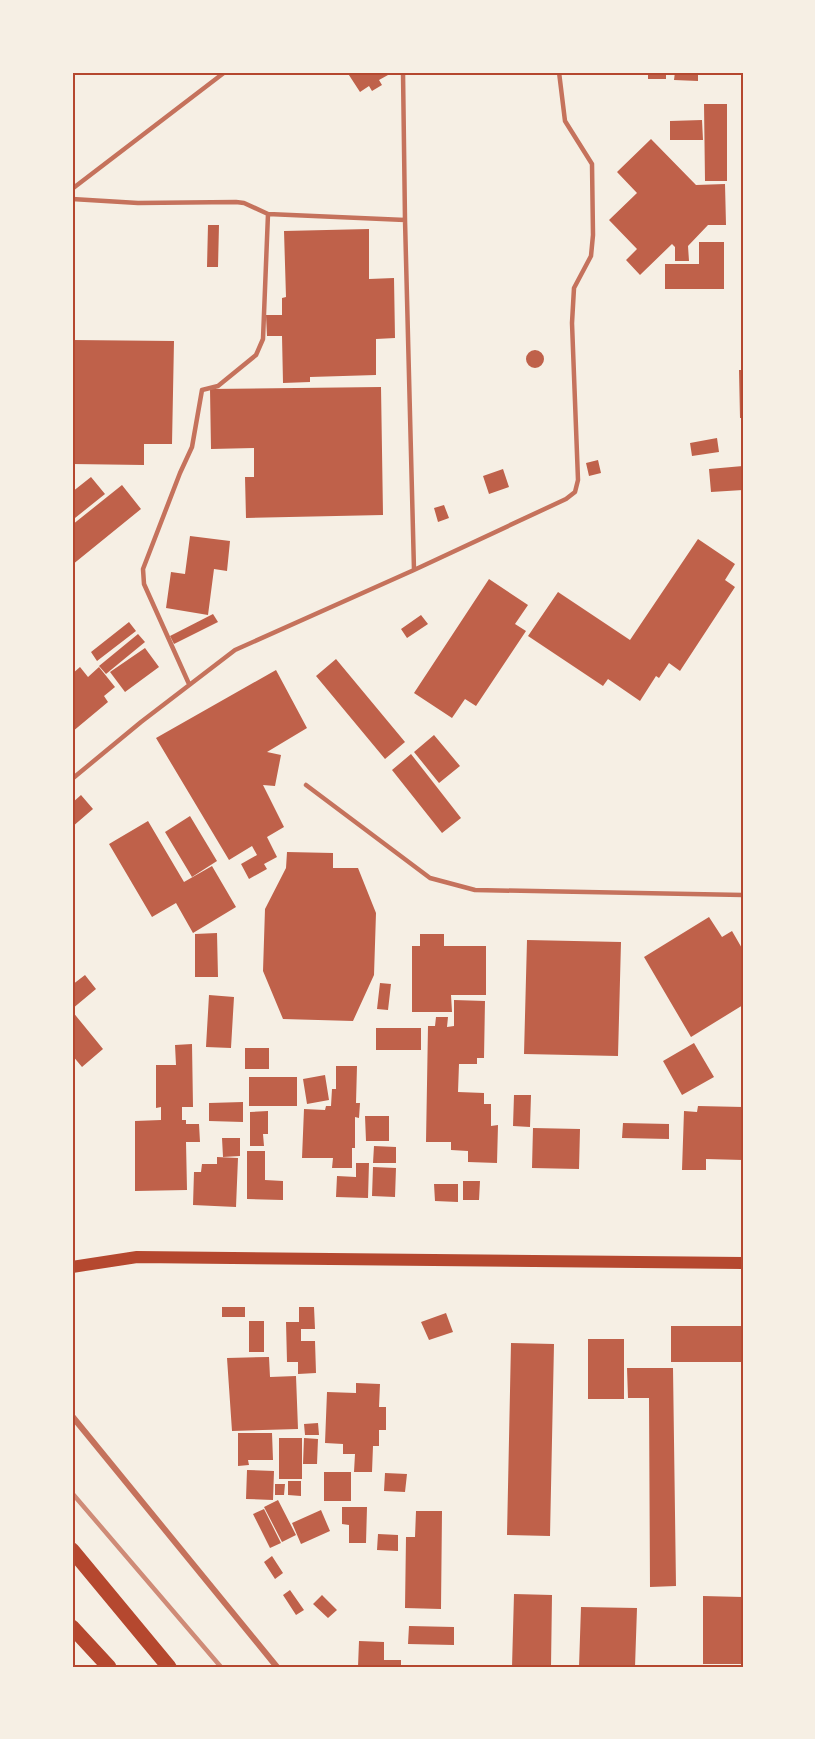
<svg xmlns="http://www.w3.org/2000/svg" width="815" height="1739" viewBox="0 0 815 1739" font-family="'Exo 2',sans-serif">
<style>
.building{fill:#bf614a}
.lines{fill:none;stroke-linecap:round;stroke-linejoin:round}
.service{stroke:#c5725c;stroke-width:4.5}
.minor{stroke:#c5725c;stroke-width:6}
.secondary{stroke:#b5482f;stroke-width:12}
.primary{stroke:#b5482f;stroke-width:15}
.rail{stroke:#cf8b77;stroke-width:4.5}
.neatline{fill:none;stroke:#b5482f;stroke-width:2}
</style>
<rect width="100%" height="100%" fill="#f6efe4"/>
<!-- building -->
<path class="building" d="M347,72H386L388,75L379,80L382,85L372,91L369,86L360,92Z
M648,72H666V79H648Z
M675,72H698V81L674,80Z
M704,104H727V181H705Z
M702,120L703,140H670V121Z
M651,139L696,185L725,184L726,225H708L688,246L689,261H675V247L672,244L640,275L626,260L637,249L609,220L637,193L617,172Z
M208,225H219L218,267H207Z
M369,229V279L394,278L395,338L376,339V375L310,377V382L283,383L282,336H267L266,315H282V298L286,297L284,231Z
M699,242H724V289H665V264H699Z
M72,340L174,341L172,444H144V465L72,464Z
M526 359a9 9 0 1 1 18 0a9 9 0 1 1-18 0Z
M739,370H743V418H740Z
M381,387L383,515L246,518L245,477H254V448L211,449L210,389Z
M717,438L719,452L692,456L690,443Z
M598,460L601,473L589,476L586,463Z
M743,466V490L711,492L709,469Z
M503,469L509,487L489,494L483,476Z
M91,477L105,494L75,518L72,514V492Z
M122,485L141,509L72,565V525Z
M444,505L449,518L438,522L434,508Z
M190,536L230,541L227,571L214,569L208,615L166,608L171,572L185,574Z
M698,539L735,564L725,580L735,587L680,671L669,663L659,678L656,676L640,701L608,679L603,686L528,636L558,592L630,640Z
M489,579L528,605L515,624L526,631L476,706L465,699L452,718L414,693Z
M213,614L218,622L174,644L170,636Z
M421,615L428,624L407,638L401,629Z
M129,622L136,631L97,661L91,652Z
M138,634L145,642L106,674L99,666Z
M145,648L159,667L125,692L110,672Z
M336,659L405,742L385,759L316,676Z
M80,667L88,677L99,667L115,687L104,696L108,702L72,732V674Z
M276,670L307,728L267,752L281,755L275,786L263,785L284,827L267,837L277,857L264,864L267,869L249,879L241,864L257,855L252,846L229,860L156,738Z
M434,735L460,766L439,783L414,752Z
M411,754L461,818L442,833L392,770Z
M81,795L93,809L72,827V803Z
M190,816L217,861L192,877L165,832Z
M148,821L184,882L212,866L236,907L193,933L176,903L152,917L109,844Z
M287,852L333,853V868H358L376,913L374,975L353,1021L283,1019L263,971L265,909L286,868Z
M709,917L722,937L732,931L743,950V1005L691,1037L644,957Z
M217,933L218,977H195V934Z
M420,934H444V946H486V995H451L452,1012H412V946H420Z
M527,940L621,942L618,1056L524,1054Z
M85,975L96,989L72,1009V985Z
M380,983L391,984L388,1010L377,1009Z
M209,995L234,997L231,1048L206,1047Z
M454,1000L485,1001L484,1058H477V1064H459L458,1092L484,1093V1104H491V1126L498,1125L497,1163L468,1162V1151L451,1150V1142H426L428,1026H435L436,1017H448L447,1027L454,1026Z
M72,1011L103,1049L82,1067L72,1055Z
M376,1028H421V1050H376Z
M694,1043L714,1077L682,1095L663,1061Z
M192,1044L193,1107H182V1120H186V1124H199L200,1142H186L187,1190L135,1191V1121L161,1120V1107L156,1108V1065H176L175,1045Z
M245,1048H269V1069H245Z
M336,1066H357L356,1103H360L359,1118L355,1117V1148H352V1168H332L333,1158H302L304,1109L325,1110L326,1106H331L332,1089H336Z
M325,1075L329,1100L307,1104L303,1079Z
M249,1077H297V1106H249Z
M514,1095H531L530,1127L513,1126Z
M243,1102V1122L209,1121V1103Z
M698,1106L743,1107V1160L706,1159V1170H682L684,1111L697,1112Z
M268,1111V1134H263L264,1146H250V1112Z
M365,1116H389V1141H366Z
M623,1123L669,1124V1139L622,1138Z
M533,1128L580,1129L579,1169L532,1168Z
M222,1138H240V1156L223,1157Z
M374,1146L396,1147V1163H373Z
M247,1151H265V1180L283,1181V1200L247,1199Z
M217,1157L238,1158L236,1207L193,1205L194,1172H201L202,1164H217Z
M356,1163H369L368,1198L336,1197L337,1176L356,1177Z
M373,1167L396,1168L395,1197L372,1196Z
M463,1181H480L479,1200H463Z
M434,1184H458V1202L435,1201Z
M222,1307H245V1317H222Z
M299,1307H314L315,1329H301V1341H315L316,1373L298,1374V1362H287L286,1322H299Z
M446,1313L453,1332L429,1340L421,1322Z
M249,1321H264V1352H249Z
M671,1326H743V1362H671Z
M588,1339H624V1399H588Z
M511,1343L554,1344L550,1536L507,1535Z
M269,1357L270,1377L296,1376L298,1429L232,1431L227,1358Z
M627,1368H673L676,1586L650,1587L649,1398H628Z
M356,1383L380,1384L379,1407H386V1430H379V1446H373L372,1472H354L355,1454H343V1444L325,1443L327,1392L356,1393Z
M318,1423L319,1435H305L304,1424Z
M238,1433H272L273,1460H248L249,1465L238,1466Z
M279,1438H302V1479H279Z
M304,1438L318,1439L317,1464H303Z
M247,1470L274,1471L273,1500L246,1499Z
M324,1472H351V1501H324Z
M385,1473L407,1474L405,1492L384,1491Z
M288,1481H301V1496L288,1495Z
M275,1484H285L284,1495H275Z
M278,1500L296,1535L282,1542L264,1507Z
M342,1507H367L366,1543H349V1525L342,1524Z
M264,1509L281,1543L270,1548L253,1514Z
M321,1510L330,1531L301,1544L292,1523Z
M416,1511H442L441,1609L405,1608L406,1537H415Z
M378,1534L398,1535V1551L377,1550Z
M272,1556L283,1573L275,1579L264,1562Z
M290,1590L304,1610L296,1615L283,1595Z
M514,1594L552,1595L551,1667H512Z
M322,1595L337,1610L328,1618L313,1604Z
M703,1596L743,1597V1664H703Z
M581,1607L637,1608L635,1667H579Z
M409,1626L454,1627V1645L408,1644Z
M359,1641L384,1642V1660H401V1667H358Z"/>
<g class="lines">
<!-- service -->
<path class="service" d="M403,72L405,220L414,570
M72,189L225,72
M72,199L138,203L236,202L244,203L268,214L405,220
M189,684L144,584L143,569L180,473L192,447L202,390L218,386L256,355L263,339L268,214
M72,779L141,722L235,650L414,570L566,499L575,492L578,480L572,323L574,288L591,256L593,235L592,164L565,121L559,72
M306,785L430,878L475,890L743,895"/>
<!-- minor -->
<path class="minor" d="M72,1416L277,1667"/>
<!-- secondary -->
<path class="secondary" d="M72,1267L137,1257L743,1263"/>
<!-- primary -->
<path class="primary" d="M72,1550L169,1667
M72,1627L109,1667"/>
<!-- rail -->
<path class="rail" d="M72,1493L221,1667"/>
</g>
<!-- border -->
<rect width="815" height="1739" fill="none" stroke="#f6efe4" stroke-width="147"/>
<rect x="74" y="74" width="668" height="1592" class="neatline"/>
</svg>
